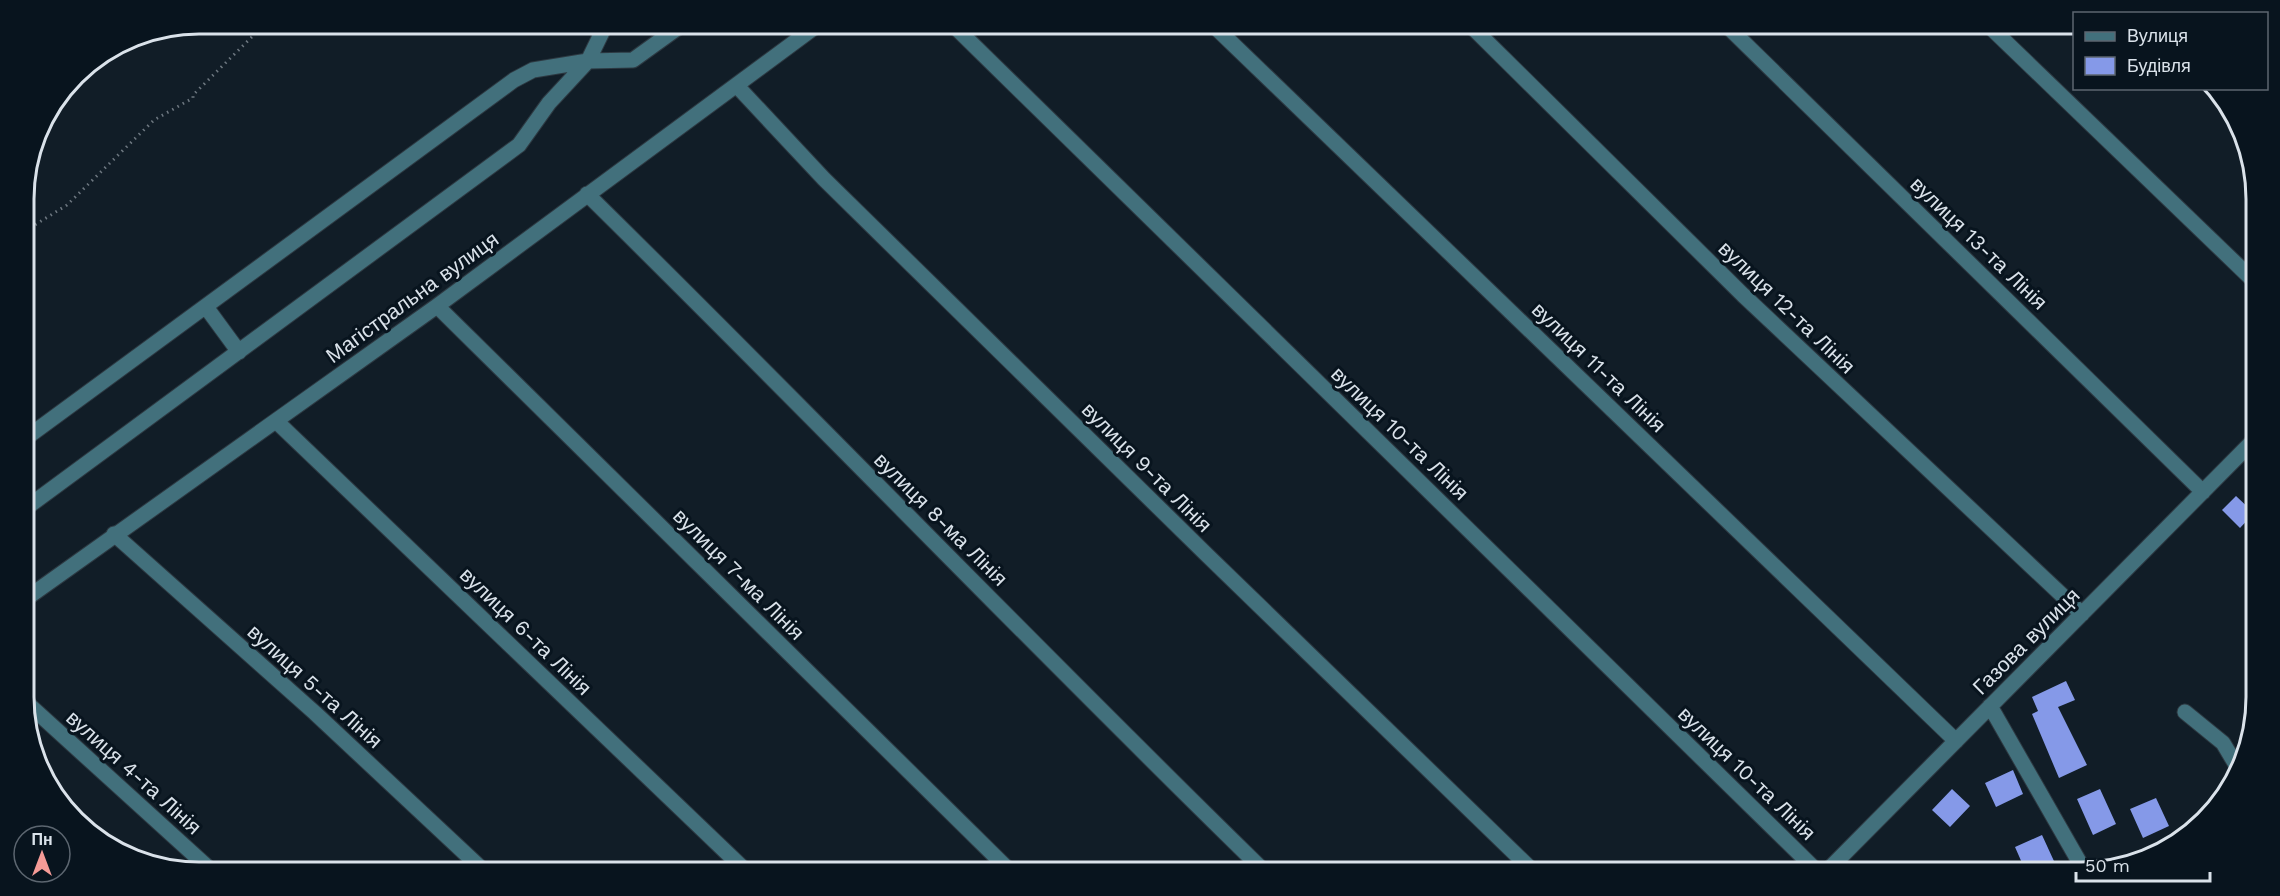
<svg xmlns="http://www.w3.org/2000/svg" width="2280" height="896" viewBox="0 0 2280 896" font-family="'Work Sans',sans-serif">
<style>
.building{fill:#8599e8}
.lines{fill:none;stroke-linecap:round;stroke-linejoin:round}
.minor-casing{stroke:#2d3942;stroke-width:17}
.path{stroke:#6e7881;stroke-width:3;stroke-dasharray:1.5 4.5;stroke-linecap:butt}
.minor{stroke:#42707c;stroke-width:15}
.labels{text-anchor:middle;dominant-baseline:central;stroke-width:6;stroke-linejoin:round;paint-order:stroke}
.street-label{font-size:21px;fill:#dae2ea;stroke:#08141e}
.rim{fill:none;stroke:#dae2ea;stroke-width:3}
</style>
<rect width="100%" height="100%" fill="#111d27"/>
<!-- building -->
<path class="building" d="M2236,496L2254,513L2240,528L2222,510Z
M2066,681L2075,700L2058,707L2087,765L2059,778L2032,714L2038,711L2032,697Z
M2013,770L2023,794L1996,807L1985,783Z
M1952,789L1970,806L1950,827L1932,810Z
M2100,789L2116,824L2093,835L2077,799Z
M2156,798L2169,826L2143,838L2130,809Z
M2042,835L2059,872H2026L2015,847Z"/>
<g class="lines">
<!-- minor casing -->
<g class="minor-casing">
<path id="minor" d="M952,24L1818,872
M1212,24L1956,741
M1469,24L1743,295L2082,614
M1725,24L2203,492
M1987,24L2255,282
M737,86L824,179L1207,555L1534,872
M587,194C815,418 1036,649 1265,872
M437,306L1011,872
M206,307L239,352
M276,421L747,872
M26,438L514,80L533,70L588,61L633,60L683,24
M26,508L519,145L549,103L588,61L606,24
M114,534L315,713L485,872
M27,598L437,306L819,24
M27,703L213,872
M1990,706L2085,872
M2185,712L2223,743L2238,768
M1826,872L2255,439"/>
</g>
<!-- path -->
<path class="path" d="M25,231L67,205L154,120L193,98V95L265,24"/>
<!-- minor -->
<use href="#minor" class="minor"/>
</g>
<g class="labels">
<!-- street labels -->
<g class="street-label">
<text transform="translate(1979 243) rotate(44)">вулиця 13-та Лінія</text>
<text transform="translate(412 297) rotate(-36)">Магістральна вулиця</text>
<text transform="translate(1787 307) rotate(44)">вулиця 12-та Лінія</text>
<text transform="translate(1599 367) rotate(44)">вулиця 11-та Лінія</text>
<text transform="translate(1400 433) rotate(44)">вулиця 10-та Лінія</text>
<text transform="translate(1147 467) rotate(45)">вулиця 9-та Лінія</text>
<text transform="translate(941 519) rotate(45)">вулиця 8-ма Лінія</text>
<text transform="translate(739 574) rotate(45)">вулиця 7-ма Лінія</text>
<text transform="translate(526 631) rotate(44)">вулиця 6-та Лінія</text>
<text transform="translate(2026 641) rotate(-45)">Газова вулиця</text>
<text transform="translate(315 686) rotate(42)">вулиця 5-та Лінія</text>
<text transform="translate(134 772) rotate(42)">вулиця 4-та Лінія</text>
<text transform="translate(1747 773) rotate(44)">вулиця 10-та Лінія</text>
</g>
</g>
<!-- crop -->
<path d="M0 0H2280V896H0ZM199 34H2081A165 165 0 0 1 2246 199V697A165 165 0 0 1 2081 862H199A165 165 0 0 1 34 697V199A165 165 0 0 1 199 34Z" fill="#08141e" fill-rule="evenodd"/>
<path class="rim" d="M199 34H2081A165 165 0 0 1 2246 199V697A165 165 0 0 1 2081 862H199A165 165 0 0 1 34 697V199A165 165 0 0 1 199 34Z"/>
<!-- legend -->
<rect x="2073" y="12" width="195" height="78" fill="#08141e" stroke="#5c6670" stroke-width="1.5"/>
<rect x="2085" y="32" width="30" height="9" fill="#42707c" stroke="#5c6670" stroke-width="1.5"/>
<text x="2127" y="42" font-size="18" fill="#dae2ea">Вулиця</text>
<rect x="2085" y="57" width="30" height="18" fill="#8599e8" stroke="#5c6670" stroke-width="1.5"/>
<text x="2127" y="72" font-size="18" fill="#dae2ea">Будівля</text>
<!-- north arrow -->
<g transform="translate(42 854)"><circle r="28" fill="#08141e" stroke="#5c6670" stroke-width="1.5"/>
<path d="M0-4.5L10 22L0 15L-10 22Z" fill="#f59b97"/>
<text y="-9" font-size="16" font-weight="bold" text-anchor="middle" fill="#dae2ea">Пн</text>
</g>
<!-- scale -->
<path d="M2076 872v9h134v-9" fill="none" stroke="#dae2ea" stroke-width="3"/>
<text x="2085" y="872" font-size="18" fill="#dae2ea" stroke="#08141e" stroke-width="4.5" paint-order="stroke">50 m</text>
</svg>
